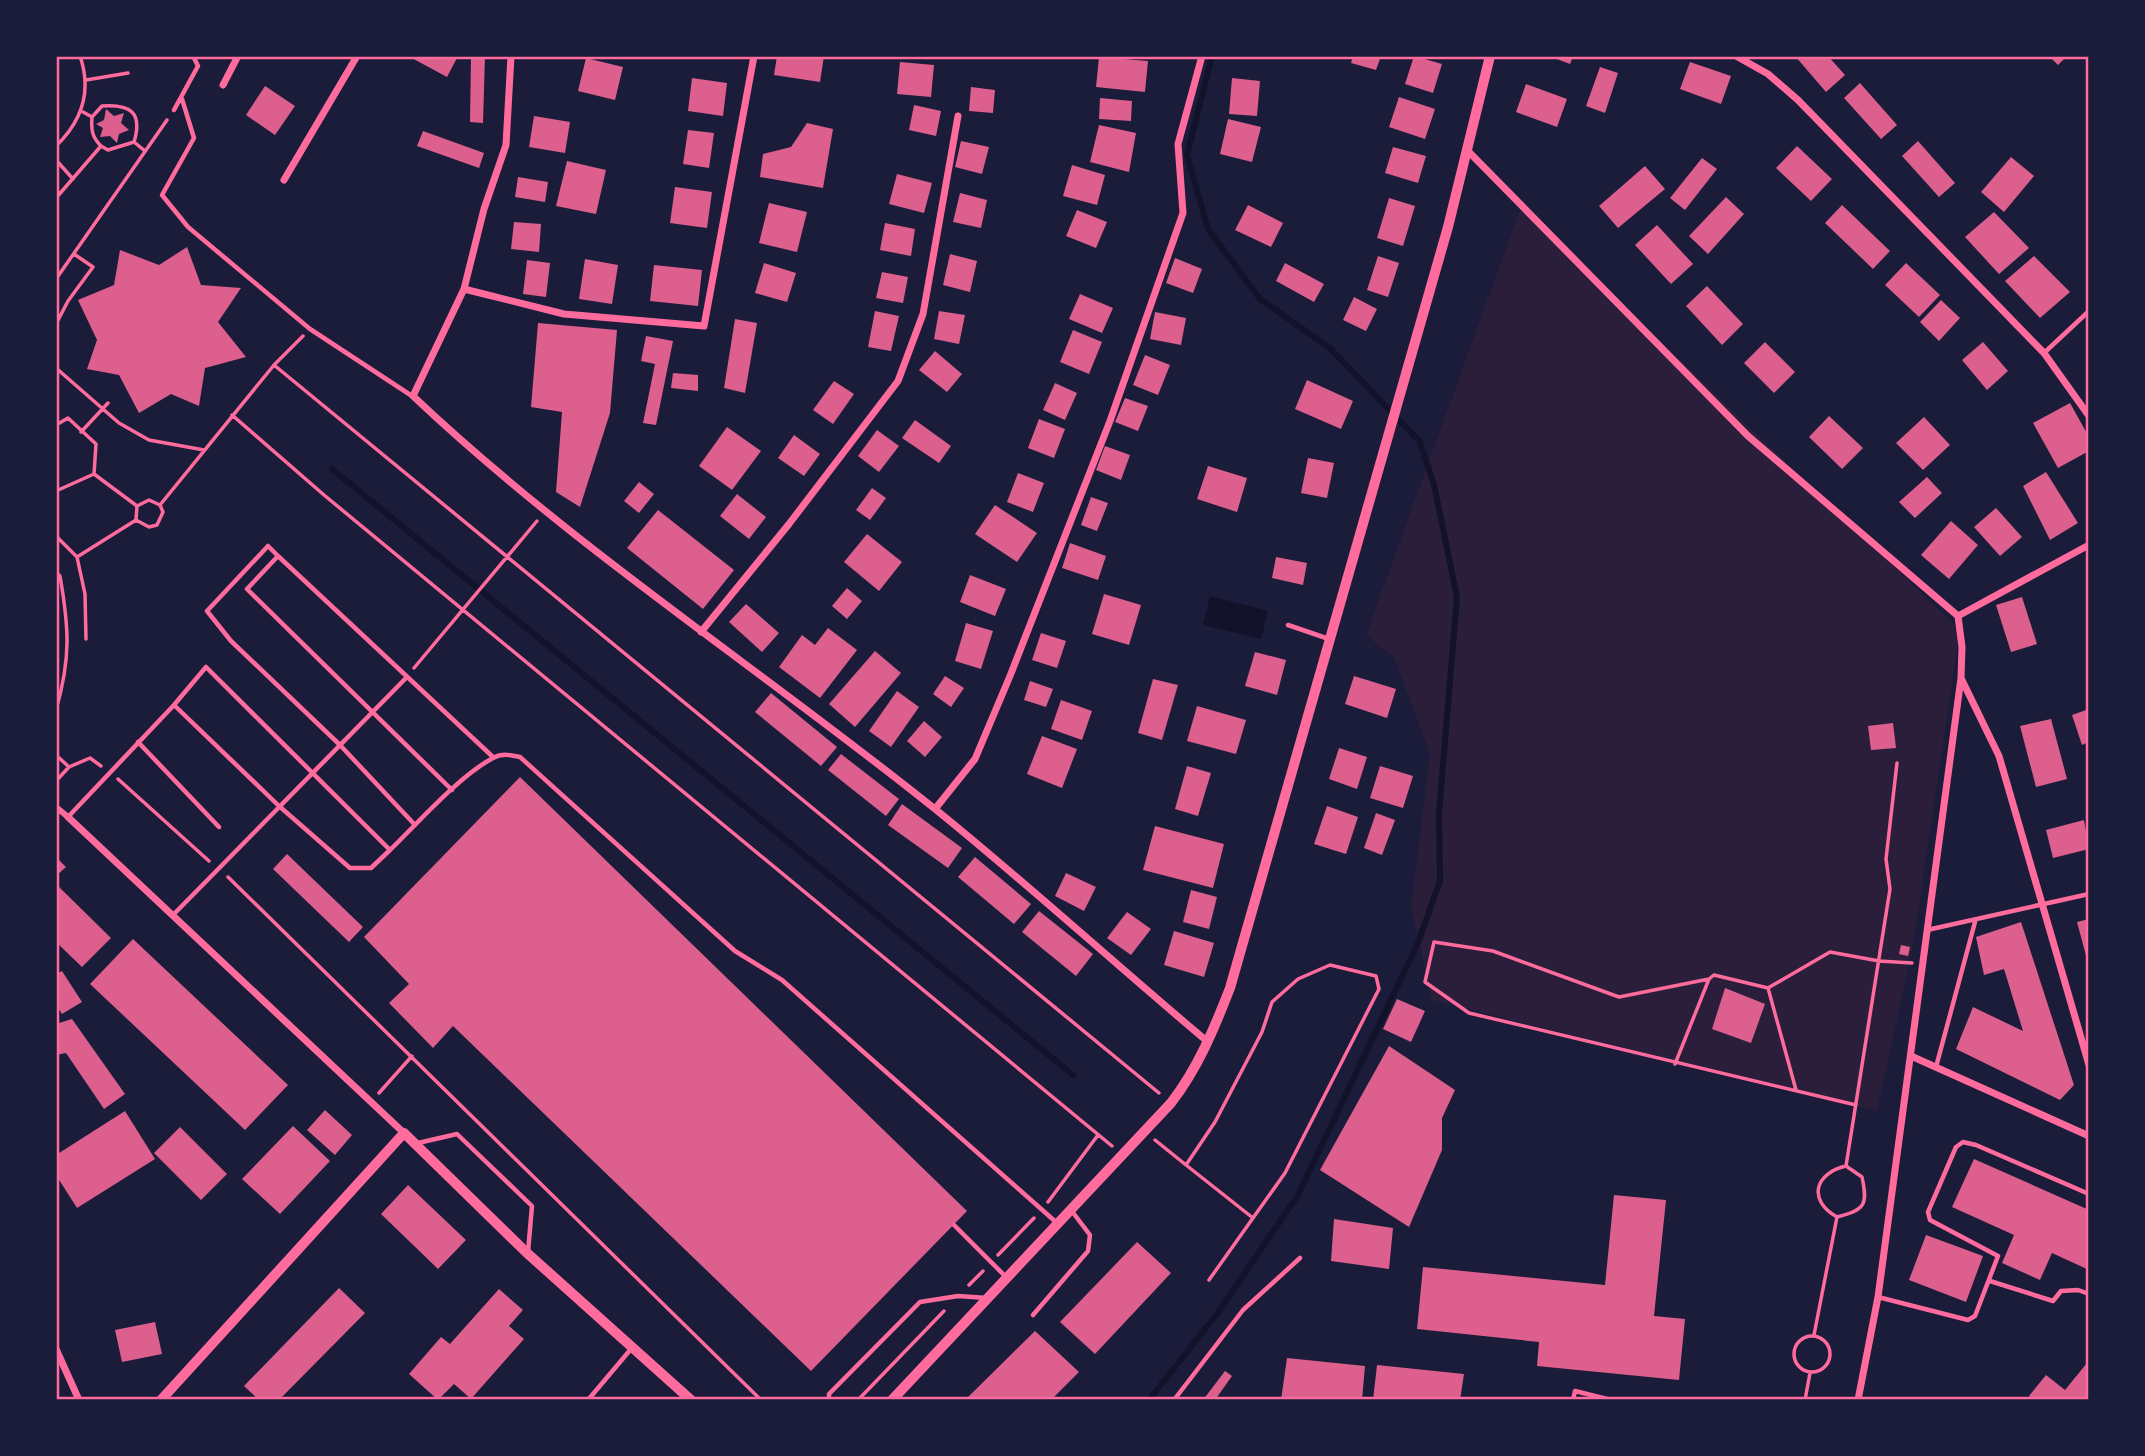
<svg xmlns="http://www.w3.org/2000/svg" width="2145" height="1456" viewBox="0 0 2145 1456" font-family="Overpass,sans-serif">
<style>
.green{fill:#2a1e3b}
.water{fill:#12122b}
.lines{fill:none;stroke-linecap:round;stroke-linejoin:round}
.stream{stroke:#12122b;stroke-width:6}
.building{fill:#dd5f8e}
.path{stroke:#ff6b9d;stroke-width:3.5}
.service{stroke:#ff6b9d;stroke-width:4.5}
.pedestrian{stroke:#ff6b9d;stroke-width:6}
.minor{stroke:#ff6b9d;stroke-width:7}
.tertiary{stroke:#ff6b9d;stroke-width:10}
.neatline{fill:none;stroke:#ff6b9d;stroke-width:2.5}
</style>
<rect width="100%" height="100%" fill="#1b1b3a"/>
<!-- green -->
<path class="green" d="M1521,207L1960,630L1913,946L1877,1111L1432,1000L1411,907L1430,753L1394,658L1366,635Z"/>
<!-- water -->
<path class="water" d="M1210,596L1268,611L1261,639L1203,625Z"/>
<g class="lines">
<!-- stream -->
<path class="stream" d="M332,469L1073,1075
M1149,1400L1217,1314L1298,1195L1418,943L1440,881L1439,813L1457,597L1434,485L1420,442L1331,349L1260,299L1208,229L1187,155L1212,56"/>
</g>
<!-- building -->
<path class="building" d="M408,56H458L447,77Z
M471,56H485L483,123L470,122Z
M777,56H824L820,82L774,75Z
M1353,56H1381L1376,70L1351,63Z
M1414,56L1442,64L1433,93L1405,84Z
M1549,56H1573L1570,64Z
M1795,56H1828L1845,75L1826,92Z
M2049,56H2067L2058,65Z
M1099,57L1148,61L1145,92L1096,87Z
M586,58L623,67L615,100L578,91Z
M900,62L934,65L931,97L897,94Z
M1690,62L1731,76L1721,104L1680,89Z
M1600,67L1618,73L1605,113L1586,106Z
M692,78L727,83L723,116L688,111Z
M1232,78L1260,81L1257,116L1229,114Z
M1860,83L1897,125L1881,139L1844,98Z
M1526,84L1567,99L1557,127L1516,112Z
M265,86L295,106L275,135L246,115Z
M971,87L995,90L993,113L969,111Z
M1399,97L1435,109L1425,139L1389,127Z
M1100,98L1132,101L1131,121L1099,119Z
M914,105L941,111L936,136L909,130Z
M106,109L114,116L124,113L121,123L129,130L119,134L117,143L110,136L100,137L103,128L96,124L104,120Z
M534,116L570,122L565,153L529,147Z
M1228,119L1261,127L1252,162L1220,154Z
M807,123L833,129L823,188L760,177L763,154L791,147Z
M1099,125L1136,133L1129,172L1090,162Z
M688,130L714,133L709,168L683,164Z
M423,131L484,153L479,168L417,146Z
M961,141L989,147L982,174L955,167Z
M1918,141L1955,183L1939,197L1902,156Z
M1797,146L1832,179L1811,201L1776,168Z
M1393,147L1426,156L1418,183L1385,173Z
M2011,157L2034,176L2004,212L1981,192Z
M1702,158L1717,169L1685,210L1670,198Z
M567,161L606,170L596,214L556,206Z
M1072,165L1105,175L1097,205L1063,196Z
M1645,166L1665,189L1618,228L1599,206Z
M897,174L932,183L924,213L889,204Z
M518,177L548,182L545,202L515,197Z
M675,187L712,192L707,228L670,223Z
M960,193L987,200L981,228L953,222Z
M1726,197L1744,214L1708,254L1689,236Z
M1389,198L1415,206L1403,246L1377,238Z
M769,203L807,212L797,252L759,243Z
M1248,205L1283,223L1271,247L1235,230Z
M1842,205L1890,251L1873,269L1825,223Z
M1077,210L1107,222L1096,248L1066,236Z
M1994,212L2029,248L1999,274L1965,237Z
M514,222L541,224L539,252L511,249Z
M885,223L915,229L911,256L880,250Z
M1657,225L1693,264L1671,284L1635,245Z
M187,247L201,285L241,288L218,322L246,357L205,368L199,406L171,394L139,413L119,375L87,369L97,340L78,300L114,285L120,250L159,265Z
M950,254L977,261L970,292L943,285Z
M1378,256L1399,263L1388,297L1367,290Z
M2034,256L2070,292L2040,318L2005,281Z
M1175,258L1202,269L1193,293L1166,283Z
M585,259L618,265L612,304L579,299Z
M527,260L550,263L546,297L523,294Z
M764,263L796,273L787,302L755,293Z
M1285,263L1324,284L1314,302L1276,281Z
M1906,263L1940,295L1919,317L1885,285Z
M654,265L702,270L698,306L650,301Z
M882,272L908,277L903,303L876,298Z
M1707,286L1743,324L1722,345L1686,306Z
M1080,294L1113,308L1102,333L1069,319Z
M1354,297L1377,309L1366,331L1343,320Z
M1941,300L1960,318L1939,341L1920,322Z
M875,311L899,316L891,351L868,347Z
M939,311L965,315L959,344L934,339Z
M1155,312L1186,318L1181,345L1150,339Z
M735,319L757,323L745,393L724,388Z
M538,323L617,330L610,413L580,507L556,492L562,412L531,407Z
M1073,330L1102,342L1089,374L1060,362Z
M646,336L673,341L656,425L643,423L655,364L641,361Z
M1765,342L1795,372L1774,393L1744,363Z
M1983,342L2008,371L1987,390L1962,360Z
M935,351L962,374L947,392L919,370Z
M1145,355L1170,365L1158,395L1133,385Z
M673,373L698,375V391L671,388Z
M1307,380L1353,401L1341,429L1295,409Z
M834,381L854,394L833,424L813,410Z
M1055,383L1077,393L1065,420L1043,410Z
M1125,398L1148,406L1138,431L1115,422Z
M2070,403L2089,437V451L2058,468L2033,423Z
M1829,416L1863,448L1842,469L1809,437Z
M1924,417L1950,445L1923,470L1896,443Z
M1039,419L1065,429L1054,458L1028,448Z
M915,420L951,446L939,463L902,438Z
M727,427L761,451L732,490L699,466Z
M877,430L899,446L879,472L858,456Z
M794,435L820,454L804,476L778,458Z
M1105,446L1130,455L1121,480L1096,470Z
M1308,458L1334,463L1327,498L1301,493Z
M1208,466L1247,478L1237,512L1197,499Z
M2046,472L2078,523L2050,540L2023,486Z
M1018,473L1044,483L1033,512L1007,502Z
M1927,477L1942,493L1915,518L1899,502Z
M639,482L654,494L639,513L624,501Z
M872,488L886,498L870,520L856,510Z
M737,494L766,517L749,539L720,516Z
M1091,497L1108,503L1097,531L1081,525Z
M995,505L1037,533L1017,562L975,534Z
M1996,508L2022,537L2000,556L1974,527Z
M658,510L734,570L703,609L627,548Z
M1951,521L1978,545L1949,579L1921,555Z
M867,534L902,562L879,591L844,562Z
M1070,543L1106,556L1098,580L1062,568Z
M1276,557L1307,563L1303,585L1272,578Z
M970,575L1006,589L995,616L960,602Z
M847,588L862,601L847,619L832,606Z
M1104,594L1141,605L1129,645L1092,634Z
M2022,597L2037,644L2011,652L1996,605Z
M746,604L779,633L762,652L729,622Z
M966,623L993,631L981,669L955,661Z
M828,628L857,650L820,698L779,667L802,635L815,645Z
M1041,633L1066,641L1057,668L1032,660Z
M875,651L901,673L855,727L829,704Z
M1255,652L1286,660L1277,695L1245,686Z
M945,676L964,688L951,707L933,694Z
M1354,676L1396,689L1387,718L1345,704Z
M1153,679L1178,685L1162,740L1138,733Z
M1030,681L1053,689L1046,707L1024,700Z
M897,691L919,707L891,747L869,731Z
M771,693L837,747L821,766L755,712Z
M1061,700L1092,711L1082,740L1051,729Z
M1197,706L1246,720L1236,754L1187,741Z
M2089,709V742L2082,745L2072,715Z
M2051,719L2067,779L2036,787L2020,726Z
M924,721L942,737L925,757L907,741Z
M1893,723L1896,748L1871,750L1868,726Z
M1042,736L1077,749L1062,788L1027,774Z
M1339,748L1367,757L1357,789L1329,779Z
M841,754L899,799L886,816L828,770Z
M1187,766L1211,773L1198,816L1175,809Z
M1380,766L1413,776L1403,808L1370,798Z
M520,777L967,1211L811,1371L453,1026L433,1048L389,1003L409,984L364,937Z
M902,804L962,848L948,868L888,825Z
M1327,806L1358,817L1346,854L1314,844Z
M1376,813L1395,820L1382,855L1364,848Z
M2084,820L2089,849L2053,858L2046,830Z
M1155,826L1224,844L1213,888L1143,870Z
M287,854L363,927L349,942L273,869Z
M56,857L66,867L56,876Z
M975,857L1031,904L1014,924L958,877Z
M1066,873L1096,887L1084,911L1055,896Z
M56,884L111,938L82,967L56,942Z
M1191,890L1217,897L1209,929L1183,922Z
M1039,911L1093,954L1076,976L1022,932Z
M1127,912L1151,929L1131,955L1107,938Z
M2089,919V962L2088,963L2077,922Z
M2021,922L2074,1085L2060,1100L1956,1049L1973,1007L2023,1031L2004,969L1984,975L1976,937Z
M1174,931L1214,943L1204,977L1164,965Z
M133,939L288,1085L245,1130L90,984Z
M1901,945L1910,947L1908,956L1899,954Z
M62,971L82,1002L62,1014L56,1005V974Z
M1725,988L1765,1004L1751,1043L1712,1029Z
M1397,999L1425,1011L1411,1042L1383,1029Z
M72,1019L125,1094L104,1109L66,1053L56,1055V1024Z
M1389,1046L1455,1090L1442,1118V1150L1409,1227L1320,1170Z
M325,1110L352,1135L335,1155L307,1130Z
M125,1111L155,1159L77,1208L56,1175V1155Z
M293,1126L330,1161L280,1214L242,1179Z
M180,1127L227,1174L201,1200L154,1153Z
M1974,1159L2089,1210V1270L2052,1253L2040,1280L2002,1263L2014,1235L1952,1207Z
M408,1185L466,1240L438,1269L381,1214Z
M1614,1195L1666,1200L1654,1316L1685,1319L1679,1380L1537,1366L1539,1342L1417,1329L1423,1267L1605,1285Z
M1334,1219L1393,1228L1389,1269L1331,1261Z
M1926,1235L1983,1256L1966,1302L1909,1280Z
M1137,1242L1171,1273L1095,1354L1060,1322Z
M339,1288L365,1313L279,1400H259L244,1386Z
M499,1289L523,1310L509,1326L524,1339L471,1399L454,1384L438,1400L409,1374L441,1337L450,1344Z
M155,1322L162,1354L122,1362L115,1330Z
M1035,1331L1079,1372L1051,1400H965Z
M1287,1358L1365,1366L1362,1400H1281Z
M2087,1363L2089,1400H2034L2029,1396L2046,1375L2065,1390Z
M1377,1365L1464,1374L1460,1400H1373Z
M1225,1371L1232,1376L1215,1400H1203Z"/>
<g class="lines">
<!-- path -->
<path class="path" d="M86,80L128,73
M92,117L102,106C130,104 143,112 134,142L145,151
M56,146C82,121 92,91 80,56
M101,146L108,150L134,142
M56,160L73,179
M56,198L101,146C92,137 91,130 92,117L83,112
M56,279L167,120
M56,324L68,301L93,267L74,254
M274,365L1159,1093
M56,368L119,423L149,440L204,450
M232,415L324,495L1112,1146
M56,425L68,418L96,444L94,474L137,506L136,520L77,557L56,536
M81,432L108,403
M56,491L94,474
M160,505L274,365L303,336
M136,520L149,527L157,525L163,512L160,505L149,500L137,506
M77,557L85,594L86,639
M56,572L60,576C69,628 71,658 56,710
M414,668L537,521
M56,755L69,767L90,758L101,766
M118,779L209,861
M56,781L69,767
M228,877L761,1400
M1768,988L1796,1090
M1675,1064L1709,979
M379,1093L412,1056
M1856,1105L1469,1013L1425,982L1434,942L1493,951L1619,997L1709,979L1714,975L1768,988L1830,952L1879,961L1912,963
M1155,1140L1186,1165
M1846,1166L1890,889L1886,859L1897,763
M1048,1202L1098,1135
M998,1255L1034,1218
M1209,1280L1285,1173L1379,989L1376,976L1330,965L1298,979L1272,1002L1262,1032L1215,1122L1186,1165L1253,1218
M969,1285L983,1271
M1814,1335L1837,1217C1865,1210 1868,1205 1862,1177L1846,1166C1815,1173 1807,1200 1837,1217
M1794 1354a18 18 0 1 1 36 0a18 18 0 1 1-36 0Z
M858,1400L944,1311
M1805,1400L1810,1373"/>
<!-- service -->
<path class="service" d="M182,99L194,138L162,195L188,227L310,329L412,396
M174,110L198,66L193,56
M2044,353L2089,311
M278,556L268,546L207,611L231,641L340,745L415,825
M1288,625L1329,639
M138,742L219,827
M452,790L247,589L278,556L493,757
M68,817L174,705
M390,850L371,868H350L279,806L174,705L206,667L390,850C418,823 459,776 493,758C502,753 511,755 520,757L735,951L782,980L1057,1223
M174,914L407,677
M1927,930L2089,894
M1936,1067L1975,922
M418,1143L457,1134L532,1206L528,1252
M954,1225L1006,1277
M1990,1281L2053,1301L2061,1291L2078,1290L2089,1294
M1878,1297L1968,1320L1975,1316L1998,1256L1930,1220L1928,1212L1956,1147L1963,1142L1976,1145L2089,1194
M1033,1315L1088,1251L1090,1235L1071,1210
M588,1400L631,1349
M829,1400V1394L920,1302L958,1296L987,1298
M1174,1400L1243,1310L1300,1258
M1573,1400L1575,1391L1611,1400"/>
<!-- pedestrian -->
<path class="pedestrian" d="M56,807L68,817"/>
<!-- minor -->
<path class="minor" d="M511,56L506,145L484,209L464,289L413,396C575,549 762,670 935,809C1028,884 1116,965 1208,1042
M1736,56L1768,74L1798,100L2044,353L2089,416
M223,85L238,56
M1466,149L1748,436L1958,616L1962,647L1961,678L1878,1297L1858,1400
M284,180L357,56
M464,289L564,314L704,326L754,56
M1958,616L2089,545
M701,632L789,524L898,381L923,314L958,116
M1961,678L1999,756L2089,1065
M935,809L975,759L1010,676L1110,421L1183,213L1178,144L1202,56
M68,817L404,1133
M1911,1056L2089,1136
M56,1349L79,1400"/>
<!-- tertiary -->
<path class="tertiary" d="M161,1400L404,1133L527,1253L691,1400
M892,1400L1171,1103C1198,1068 1214,1029 1230,988L1448,227L1490,56"/>
</g>
<!-- border -->
<rect width="2145" height="1456" fill="none" stroke="#1b1b3a" stroke-width="116"/>
<rect x="58" y="58" width="2029" height="1340" class="neatline"/>
</svg>
